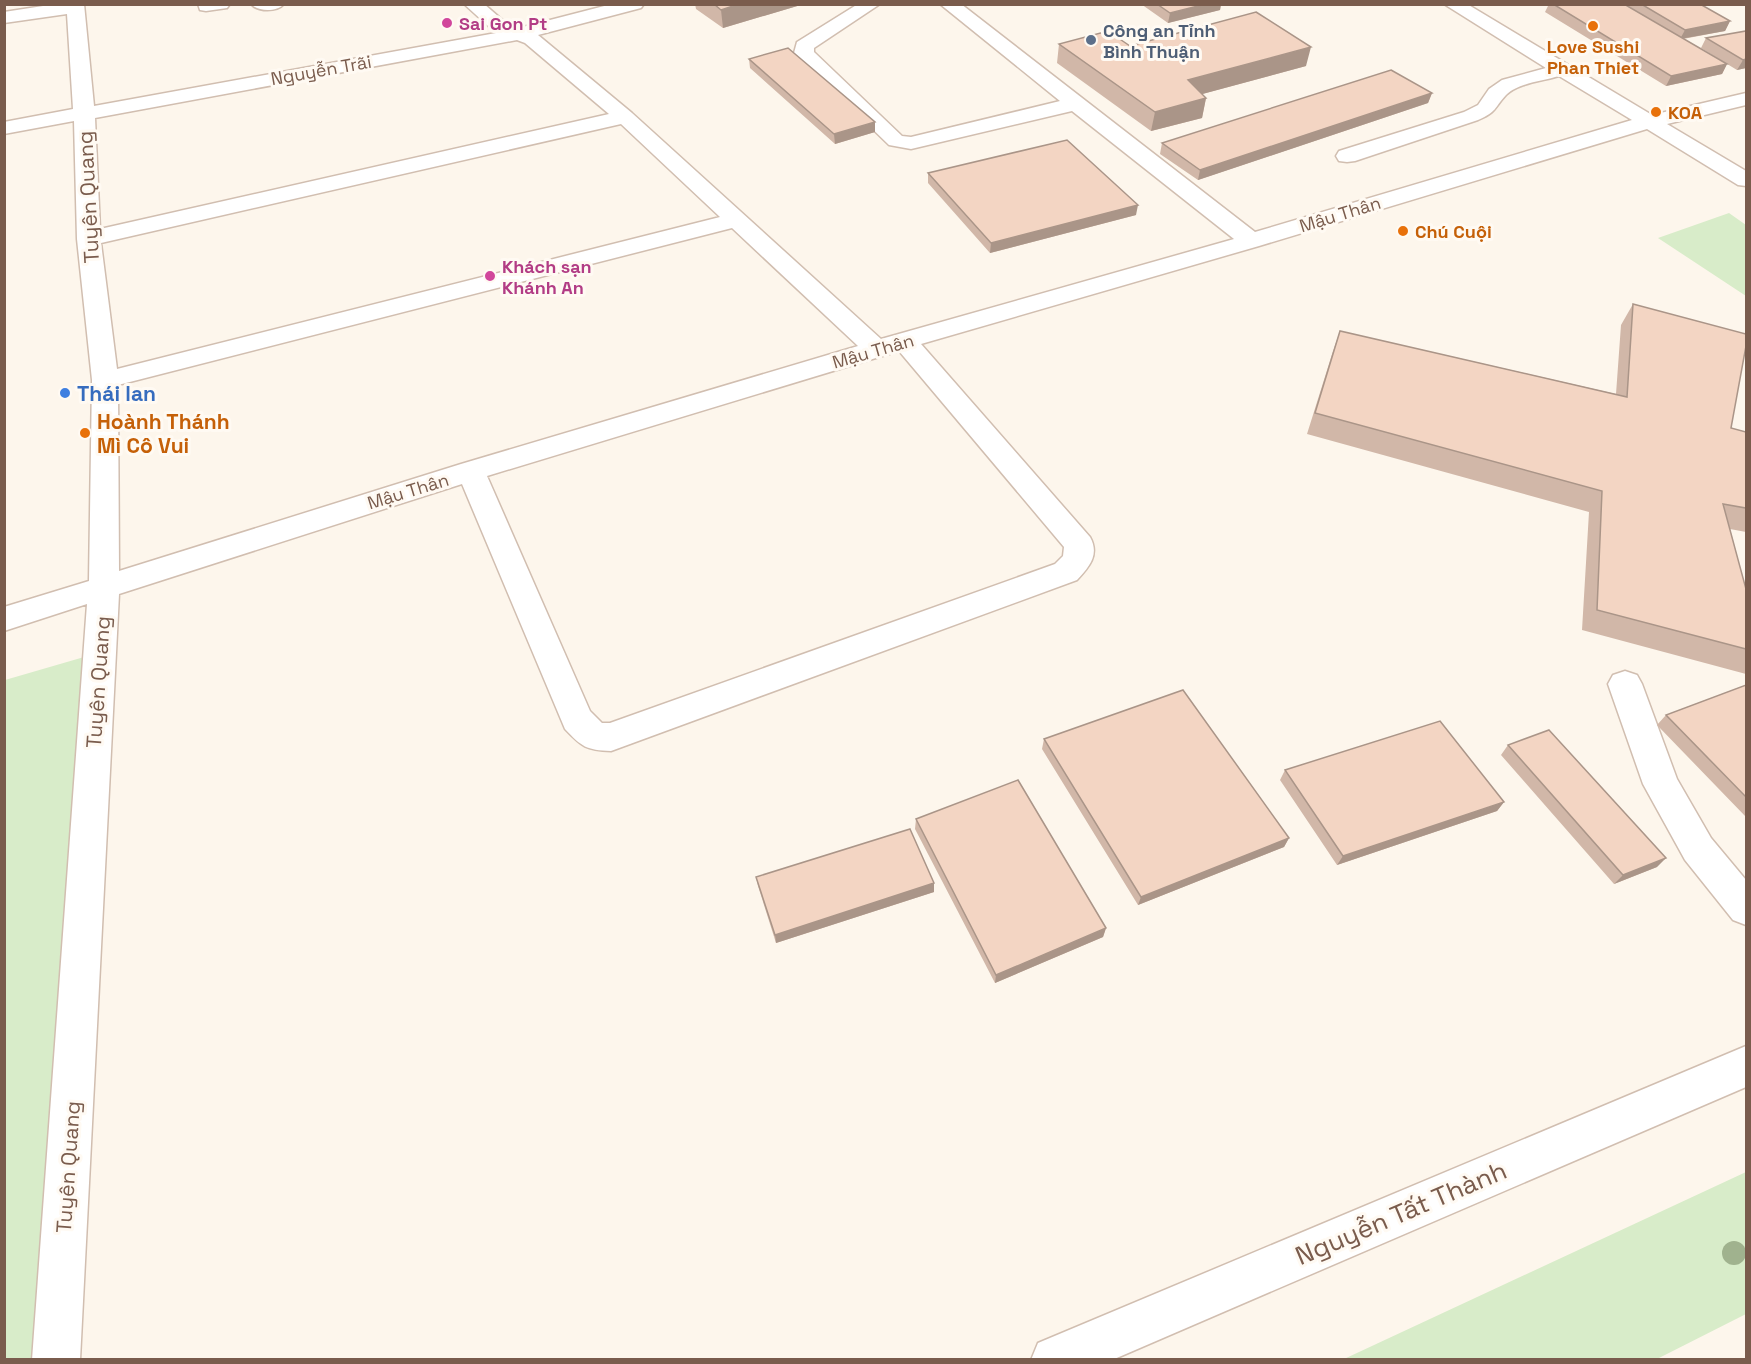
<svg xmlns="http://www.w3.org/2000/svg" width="1751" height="1364" viewBox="0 0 1751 1364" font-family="'Space Grotesk',sans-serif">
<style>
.green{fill:#d8ecc9}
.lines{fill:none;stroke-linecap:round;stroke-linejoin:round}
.minor-casing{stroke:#d1beb0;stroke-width:3}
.minor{fill:#fff;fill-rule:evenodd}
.tree{fill:#a0b28e}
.wall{fill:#d1b7a8}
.shaded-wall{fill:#aa9588}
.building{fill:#f3d5c3;stroke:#aa9588;stroke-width:1.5}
.hotel-dot{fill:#d1479c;stroke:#fffaf3;stroke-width:2}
.food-dot{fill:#e8710a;stroke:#fffaf3;stroke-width:2}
.service-dot{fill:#5c6f8a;stroke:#fffaf3;stroke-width:2}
.shop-dot{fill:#3f7fe0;stroke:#fffaf3;stroke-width:2}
.labels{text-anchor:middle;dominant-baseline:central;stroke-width:6;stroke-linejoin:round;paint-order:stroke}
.far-hotel-label{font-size:18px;font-weight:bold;fill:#b23c85;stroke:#fffaf3;text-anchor:start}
.far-service-label{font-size:18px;font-weight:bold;fill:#4e5e75;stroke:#fffaf3;text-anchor:start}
.far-food-label{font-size:18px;font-weight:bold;fill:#c56008;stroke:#fffaf3;text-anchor:start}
.far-street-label{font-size:18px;fill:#7a5c4d;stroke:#fffaf3}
.street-label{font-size:21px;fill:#7a5c4d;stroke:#fffaf3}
.shop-label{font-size:21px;font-weight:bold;fill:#366cbe;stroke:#fffaf3;text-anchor:start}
.food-label{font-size:21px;font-weight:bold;fill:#c56008;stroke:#fffaf3;text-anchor:start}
.near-street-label{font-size:26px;fill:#7a5c4d;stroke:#fffaf3}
</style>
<rect width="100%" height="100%" fill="#fdf6ec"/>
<!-- green -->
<path class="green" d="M1729,213L1746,225V296L1658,238Z
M91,655L80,1359L5,1360V680Z
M1746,1172V1314L1657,1359H1344Z"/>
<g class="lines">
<!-- minor casing -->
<g class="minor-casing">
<path id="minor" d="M56,4H84L94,106L496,33L464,4H484L507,24L519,28L612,4H644L641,8L538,35L632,113L881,339L1234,239L1072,111L911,149L889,145L794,53L797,42L858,4H880L814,48V52L902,136L911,137L1060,101L940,4H961L1255,232L1632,120L1559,76C1543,81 1518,83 1506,95C1493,109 1498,111 1478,120L1355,161L1347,162L1339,161L1336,156L1339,151L1464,112L1478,105L1489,89L1502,80L1546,68L1444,4H1467L1652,115L1746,93V105L1667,124L1746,171V186L1738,185L1647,129L1259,246L921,344L1090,537C1100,555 1089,567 1077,580L611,751C586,750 582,747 565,729L462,484L119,594L80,1360H32L87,604L4,631V607L89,581L92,380L77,239L74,121L4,134V122L73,109L67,14L4,23V12ZM517,40L525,43L609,114L100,229L95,118ZM621,124L720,217L117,369L101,243ZM732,228L858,346L461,464L119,571L118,385ZM899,351L1064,547L1063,556L1055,564L610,723H602L590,711L487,476Z
M198,4H230L227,8L206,11L200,10Z
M251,4H284C277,12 258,12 251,4Z
M1625,671L1637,675L1642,684L1677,779L1711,838L1746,880V925L1733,920L1685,860L1643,784L1608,684L1613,675Z
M1746,1046V1087L1112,1360H1031L1038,1343Z"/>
</g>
<!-- minor -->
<use href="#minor" class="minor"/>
</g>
<!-- trees -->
<circle class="tree" cx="1734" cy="1253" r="12"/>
<!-- wall -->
<path class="wall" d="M695,4H804L723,28L696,9Z
M1141,4H1221L1220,10L1168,23Z
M1549,4H1700L1730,21L1725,31L1683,39L1727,64L1722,74L1666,86L1545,12Z
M1746,31V68L1737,70L1701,48L1706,38Z
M1059,44L1130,46L1306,66L1202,94L1206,98L1202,118L1151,131L1057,63Z
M749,59L875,132L835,144L750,68Z
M1432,93L1428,103L1198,180L1160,154L1162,143Z
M928,173L1136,215L990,253L928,183Z
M1633,304L1731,428L1746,432V532L1730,529L1746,589V674L1582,630L1589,512L1307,434L1333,351L1340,331L1616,394L1621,325Z
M1746,685V817L1657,725L1666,715Z
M1044,739L1289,838L1284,847L1138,905L1042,749Z
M1508,745L1657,867L1614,884L1501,755Z
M1285,770L1504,802L1497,811L1337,865L1280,780Z
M916,819L1106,928L1103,937L995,983L915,829Z
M756,877L934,883V892L776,943L758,886Z"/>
<!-- shaded-wall -->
<path class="shaded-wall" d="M739,4H804L723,28L721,10Z
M1206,4H1221L1220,10L1168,23L1170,13Z
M1730,21L1725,31L1680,39L1685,30Z
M1311,47L1306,66L1184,99L1188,80Z
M1746,59V68L1737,70L1743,60Z
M1727,64L1722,74L1666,86L1671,76Z
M1432,93L1428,103L1198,180L1200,170Z
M1206,98L1202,118L1151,131L1155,112Z
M875,122V132L835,144L834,134Z
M1138,205L1136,215L990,253L991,243Z
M1504,802L1497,811L1337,865L1343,856Z
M1289,838L1284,847L1138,905L1141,897Z
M1666,858L1657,867L1614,884L1623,875Z
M934,883V892L776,943L775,935Z
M1106,928L1103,937L995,983L996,975Z"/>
<!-- building -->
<path class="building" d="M714,4H739L721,10Z
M1157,4H1206L1170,13Z
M1553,4H1624L1727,64L1671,76Z
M1641,4H1700L1730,21L1685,30Z
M1256,12L1311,47L1188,80L1206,98L1155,112L1059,44L1108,31L1130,46Z
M1746,31V59L1743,60L1706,38Z
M788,48L875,122L834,134L749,59Z
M1391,70L1432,93L1200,170L1162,143Z
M1067,140L1138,205L991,243L928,173Z
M1633,304L1746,334V346L1731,428L1746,432V508L1723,504L1746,589V649L1597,610L1602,491L1315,413L1340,331L1627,397Z
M1746,685V797L1666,715Z
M1183,690L1289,838L1141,897L1044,739Z
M1440,721L1504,802L1343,856L1285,770Z
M1549,730L1666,858L1623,875L1508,745Z
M1018,780L1106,928L996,975L916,819Z
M910,829L934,883L775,935L756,877Z"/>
<!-- markers -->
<g class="hotel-dot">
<circle cx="447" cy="23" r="6"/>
<circle cx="490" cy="276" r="6"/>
</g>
<g class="food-dot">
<circle cx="1593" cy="26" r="6"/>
<circle cx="1656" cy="112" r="6"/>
<circle cx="1403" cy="231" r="6"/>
<circle cx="85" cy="433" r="6"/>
</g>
<circle class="service-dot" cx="1091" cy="40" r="6"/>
<circle class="shop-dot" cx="65" cy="393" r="6"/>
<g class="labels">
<!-- far-hotel labels -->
<g class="far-hotel-label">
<text x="459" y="23">Sai Gon Pt</text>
<text x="502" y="266">Khách sạn<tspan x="502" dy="21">Khánh An</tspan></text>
</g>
<!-- far-service labels -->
<g class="far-service-label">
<text x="1103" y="30">Công an Tỉnh<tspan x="1103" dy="21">Bình Thuận</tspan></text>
</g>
<!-- far-food labels -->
<g class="far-food-label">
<text x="1593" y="46" text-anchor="middle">Love Sushi<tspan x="1593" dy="21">Phan Thiet</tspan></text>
<text x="1668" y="112">KOA</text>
<text x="1415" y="231">Chú Cuội</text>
</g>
<!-- far-street labels -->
<g class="far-street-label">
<text transform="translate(321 70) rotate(-10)">Nguyễn Trãi</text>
<text transform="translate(1340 214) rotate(-17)">Mậu Thân</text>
<text transform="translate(873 351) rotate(-16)">Mậu Thân</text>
<text transform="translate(408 491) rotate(-17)">Mậu Thân</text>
</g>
<!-- street labels -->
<g class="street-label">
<text transform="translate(88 197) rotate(-93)">Tuyên Quang</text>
<text transform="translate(98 682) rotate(-86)">Tuyên Quang</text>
<text transform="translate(68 1167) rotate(-86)">Tuyên Quang</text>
</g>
<!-- shop labels -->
<g class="shop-label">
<text x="77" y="393">Thái lan</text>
</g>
<!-- food labels -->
<g class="food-label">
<text x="97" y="421">Hoành Thánh<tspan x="97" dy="24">Mì Cô Vui</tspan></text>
</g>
<!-- near-street labels -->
<g class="near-street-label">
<text transform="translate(1401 1213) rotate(-23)">Nguyễn Tất Thành</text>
</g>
</g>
<!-- border -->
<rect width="1751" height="1364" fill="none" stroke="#7a5c4d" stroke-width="12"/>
</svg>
